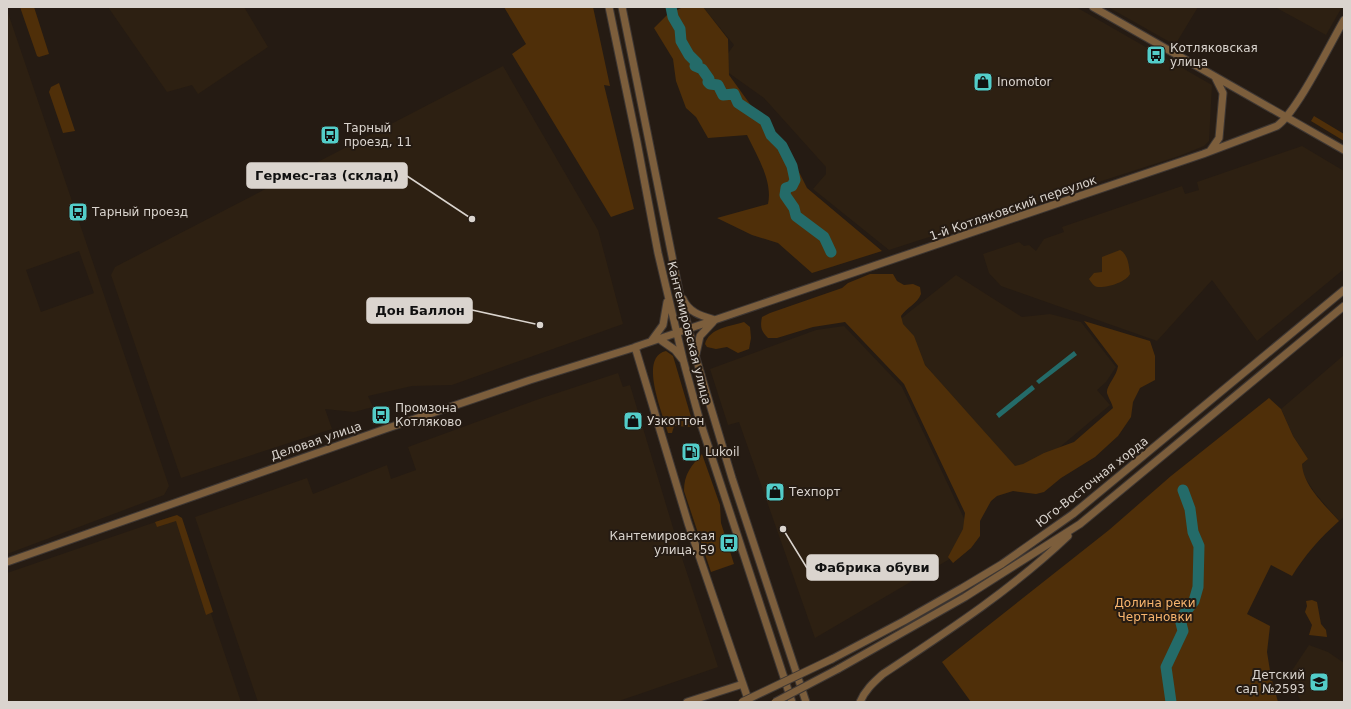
<svg xmlns="http://www.w3.org/2000/svg" width="1351" height="709" viewBox="0 0 1351 709" font-family="'DejaVu Sans',sans-serif">
<style>
.built{fill:#2d2012;fill-rule:evenodd}
.green{fill:#4f2f09}
.water{fill:#246b69}
.lines{fill:none;stroke-linecap:round;stroke-linejoin:round}
.river{stroke:#246b69;stroke-width:11}
.secondary-casing{stroke:#3e3733;stroke-width:9}
.secondary{stroke:#7c5e3c;stroke-width:7}
.secondary-bridge-casing{stroke:#3e3733;stroke-width:9;stroke-linecap:butt}
.secondary-bridge{stroke:#7c5e3c;stroke-width:7}
.labels{text-anchor:middle;dominant-baseline:central;stroke-width:4;stroke-linejoin:round;paint-order:stroke}
.poi-label{font-size:12px;fill:#dad4ce;stroke:#251b13;text-anchor:start}
.street-label{font-size:12px;fill:#dad4ce;stroke:#251b13}
.park-label{font-size:12px;fill:#f8b56e;stroke:#251b13}
.leader{fill:none;stroke:#dad4ce;stroke-width:1.5}
.callout-dot{fill:#dad4ce;stroke:#251b13;stroke-width:1.5}
.callout{fill:#dad4ce;stroke:#dad4ce;stroke-width:1.5}
.callout-label{font-size:13px;text-anchor:middle;font-weight:bold;fill:#111}
</style>
<rect width="100%" height="100%" fill="#251b13"/>
<!-- built -->
<path class="built" d="M108,7H244L268,47L198,94L192,85L167,92Z
M703,7H1076L1212,85L1209,141L1204,146L1179,156L889,250L813,189L826,174V167L764,98L719,66L734,45Z
M1108,7H1198L1175,45Z
M1275,7H1342L1326,35Z
M7,10L169,486L164,495L7,554ZM79,251L94,293L41,312L26,270Z
M503,66L598,230L623,324L452,385L412,386L368,396L373,407L354,412L325,409L332,429L181,478L111,275L115,267Z
M1302,146L1344,171V269L1257,341L1212,280L1157,341L1001,286L989,273L983,254L1019,242L1024,246L1029,245L1036,251L1044,239L1064,232L1062,227L1182,186L1185,194L1199,190L1197,182Z
M956,275L1022,317L1050,314L1081,322L1116,367L1106,382L1097,390L1110,405L1035,468L1010,469L893,325Z
M844,326L902,387L969,529L965,550L815,638L739,422L728,425L710,369L816,330Z
M1344,355V517L1339,521L1315,493L1302,473V464L1308,459L1293,436L1281,409Z
M618,373L623,387L630,385L683,561L718,667L616,702H258L195,517L307,478L313,494L387,465L391,479L416,470L408,447L539,399Z
M176,516L180,522L241,702H7V573L170,517Z
M1309,645L1328,652L1344,663V702H1301L1296,691L1291,672Z"/>
<!-- green -->
<path class="green" d="M20,7H34L49,54L39,57L37,56Z
M504,7H593L610,86L604,85L634,209L611,217L512,54L526,44Z
M683,7H703L728,39L729,75L799,172L807,188L882,251L812,273L778,243L752,235L717,218L768,204C773,181 757,156 747,135L708,138L696,117L686,108L676,81L673,59L654,28L667,15Z
M59,83L75,131L63,133L49,92L51,87Z
M1314,116L1344,134V141L1311,121Z
M1120,250C1128,254 1129,266 1130,274C1126,282 1107,288 1098,287C1094,287 1091,282 1089,279L1094,273L1102,272V257Z
M870,274H893L897,281L904,285L913,284L920,287L921,294C917,304 907,307 901,316L903,324L914,336L925,365L1015,466L1023,464L1044,453L1074,442L1113,408C1112,403 1108,397 1107,393C1106,386 1117,376 1118,366L1084,321L1150,341L1155,356V380L1140,388L1133,402L1131,417L1118,436L1095,457L1061,478L1044,492L1036,494L1013,491L997,496L991,501L980,521V536L971,548L953,563L948,557L963,529L965,513L904,384L845,322L813,327L777,338H768C761,331 760,327 762,317L770,313L842,288L848,283Z
M744,322L750,327L751,338L749,349L738,353L727,347L716,349L707,347L705,344C709,328 731,326 744,322Z
M666,351L673,356L694,427L674,426L672,433H668C663,414 638,357 666,351Z
M1269,398L1281,409L1293,436L1308,459L1302,464C1303,486 1326,506 1339,521C1320,538 1305,555 1292,576L1271,565L1247,614L1270,626L1267,652L1271,677L1278,702H971L942,662L1109,530L1171,476Z
M702,454L720,505L721,523L734,564L711,572L684,491C684,474 691,466 702,454Z
M177,515L182,518L213,612L206,615L176,521L157,527L155,522Z
M1312,600L1317,602L1321,624L1326,630L1327,637L1309,635L1312,625L1305,612L1307,606L1306,601Z"/>
<!-- water -->
<path class="water" d="M1074,351L1077,355L1039,384L1036,381Z
M1032,385L1035,389L999,418L996,414Z"/>
<g class="lines">
<!-- river -->
<path class="river" d="M671,7L673,17L680,29L681,41L689,55L697,63L695,66L702,69L709,79L708,82L710,84L718,85L723,95L734,94L738,103L765,121L771,135L782,146L792,166L795,180L792,186L786,188L785,195L794,208L796,216L824,237L831,252
M1171,702L1166,667L1183,631L1180,619L1194,601L1198,587L1199,546L1193,532L1190,509L1183,490"/>
<!-- secondary casing -->
<g class="secondary-casing">
<path id="secondary" d="M609,7L637,142L658,253L684,363L699,418L792,702
M622,7L679,291L696,358L732,478L806,702
M1093,7L1344,150
M1210,151L1219,138L1223,93L1216,79
M683,299C689,313 702,316 715,320
M652,340L663,325L667,302
M662,341L675,350L682,359
M635,347L1203,154L1277,126C1297,112 1330,44 1344,20
M635,347L688,523L749,702
M696,354L700,336L713,322
M7,562L385,429L530,380L639,346
M832,659L904,621L962,588L1002,564L1073,514L1344,290
M838,669L965,597L1080,524L1344,306
M687,702L743,684
M860,702C865,690 873,683 883,674C948,631 1011,590 1068,536"/>
</g>
<!-- secondary -->
<use href="#secondary" class="secondary"/>
<!-- secondary-bridge casing -->
<g class="secondary-bridge-casing">
<path id="secondary-bridge" d="M742,702L832,659
M775,702L838,669"/>
</g>
<!-- secondary-bridge -->
<use href="#secondary-bridge" class="secondary-bridge"/>
</g>
<!-- icons -->
<defs>
<g id="bus-square" transform="scale(1)"><rect x="-9" y="-9" width="18" height="18" rx="4" fill="#53cdc9" stroke="#251b13"/><path d="M-5-6H5V4H4V6H2V4H-2V6H-4V4H-5ZM-3.5-4V0h7V-4ZM-3.5 1.2v1.5H-2V1.2ZM2 1.2v1.5H3.5V1.2Z" fill="#111"/></g>
<g id="shop-square" transform="scale(1)"><rect x="-9" y="-9" width="18" height="18" rx="4" fill="#53cdc9" stroke="#251b13"/><path d="M-5-2.5h2.3a2.7 3.5 0 0 1 5.4 0H5L5.5 6h-11ZM-1.5-2.5h3a1.5 2.3 0 0 0-3 0Z" fill="#111"/></g>
<g id="fuel-square" transform="scale(1)"><rect x="-9" y="-9" width="18" height="18" rx="4" fill="#53cdc9" stroke="#251b13"/><path d="M-5.5-6h7V0h2V4h1.3V-2.5L3-4.5l.8-.8L6-3V5H2.5V1h-1V6h-7ZM-4.2-4.7v3.2H.2V-4.7Z" fill="#111"/></g>
<g id="school-square" transform="scale(1)"><rect x="-9" y="-9" width="18" height="18" rx="4" fill="#53cdc9" stroke="#251b13"/><path d="M0-5L7-2L0 1L-7-2ZM-4 1L0 2.5L4 1V4Q0 6-4 4Z" fill="#111"/></g>
</defs>
<g fill-rule="evenodd">
<use href="#bus-square" x="1156" y="55"/>
<use href="#shop-square" x="983" y="82"/>
<use href="#bus-square" x="330" y="135"/>
<use href="#bus-square" x="78" y="212"/>
<use href="#bus-square" x="381" y="415"/>
<use href="#shop-square" x="633" y="421"/>
<use href="#fuel-square" x="691" y="452"/>
<use href="#shop-square" x="775" y="492"/>
<use href="#bus-square" x="729" y="543"/>
<use href="#school-square" x="1319" y="682"/>
</g>
<g class="labels">
<!-- poi labels -->
<g class="poi-label">
<text x="1170" y="48">Котляковская<tspan x="1170" dy="14">улица</tspan></text>
<text x="997" y="82">Inomotor</text>
<text x="344" y="128">Тарный<tspan x="344" dy="14">проезд, 11</tspan></text>
<text x="92" y="212">Тарный проезд</text>
<text x="395" y="408">Промзона<tspan x="395" dy="14">Котляково</tspan></text>
<text x="647" y="421">Узкоттон</text>
<text x="705" y="452">Lukoil</text>
<text x="789" y="492">Техпорт</text>
<text x="715" y="536" text-anchor="end">Кантемировская<tspan x="715" dy="14">улица, 59</tspan></text>
<text x="1305" y="675" text-anchor="end">Детский<tspan x="1305" dy="14">сад №2593</tspan></text>
</g>
<!-- street labels -->
<g class="street-label">
<text transform="translate(1013 208) rotate(-19)">1-й Котляковский переулок</text>
<text transform="translate(689 333) rotate(76)">Кантемировская улица</text>
<text transform="translate(316 441) rotate(-19)">Деловая улица</text>
<text transform="translate(1092 482) rotate(-38)">Юго-Восточная хорда</text>
</g>
<!-- park labels -->
<g class="park-label">
<text x="1155" y="603">Долина реки<tspan x="1155" dy="14">Чертановки</tspan></text>
</g>
</g>
<!-- callouts -->
<path class="leader" d="M472 219L407 176M540 325L472 310M783 529L807 568"/>
<g class="callout-dot">
<circle cx="472" cy="219" r="4"/>
<circle cx="540" cy="325" r="4"/>
<circle cx="783" cy="529" r="4"/>
</g>
<g class="callout">
<rect x="247" y="163" width="160" height="25" rx="4"/>
<rect x="367" y="298" width="105" height="25" rx="4"/>
<rect x="807" y="555" width="131" height="25" rx="4"/>
</g>
<g class="callout-label">
<text x="327" y="180">Гермес-газ (склад)</text>
<text x="420" y="315">Дон Баллон</text>
<text x="872" y="572">Фабрика обуви</text>
</g>
<!-- border -->
<rect width="1351" height="709" fill="none" stroke="#dad4ce" stroke-width="16"/>
</svg>
